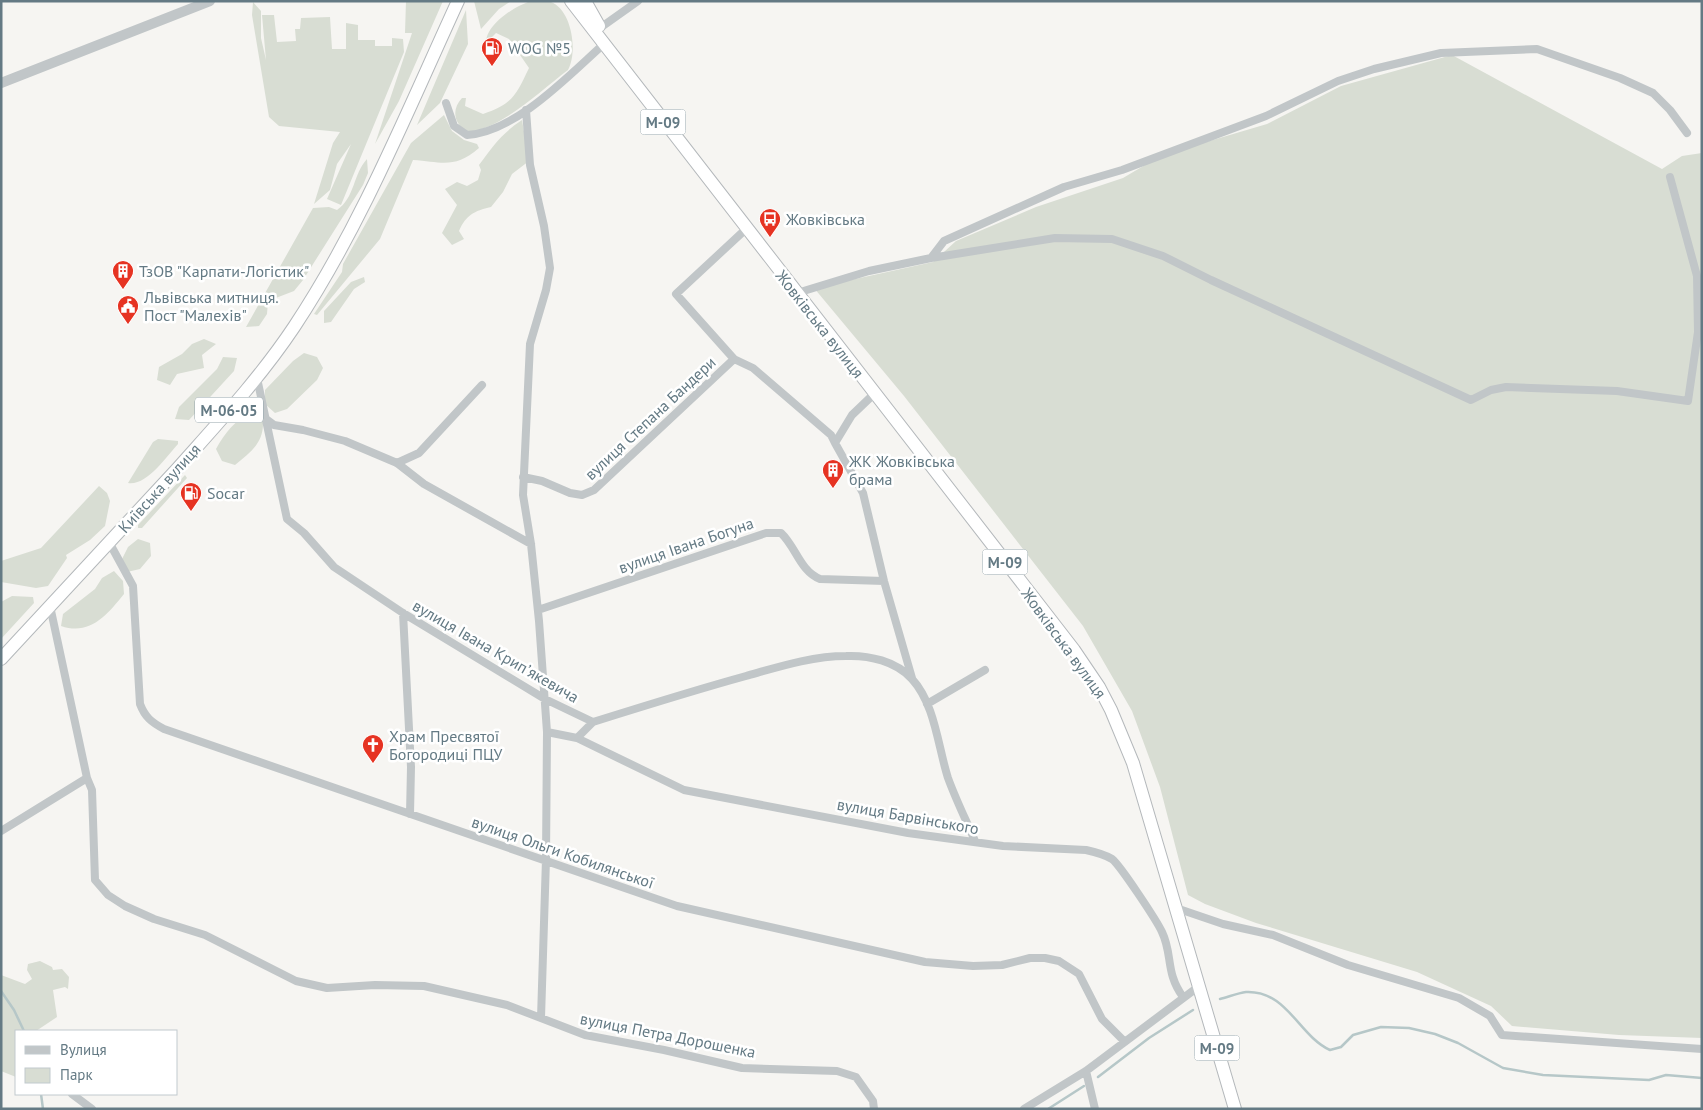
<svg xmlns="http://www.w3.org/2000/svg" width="1703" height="1110" viewBox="0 0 1703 1110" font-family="'PT Sans',sans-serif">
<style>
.green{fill:#d8ddd3}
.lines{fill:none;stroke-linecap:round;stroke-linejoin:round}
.stream{stroke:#b6c7c8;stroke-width:2.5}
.trunk-casing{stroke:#b4b8bb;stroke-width:14}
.minor{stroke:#c1c6c8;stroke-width:8}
.tertiary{stroke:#c1c6c8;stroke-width:10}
.trunk{stroke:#fff;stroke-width:12}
.labels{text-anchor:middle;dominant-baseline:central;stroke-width:5;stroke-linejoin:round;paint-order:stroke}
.shield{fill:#fff;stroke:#92a2a9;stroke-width:1}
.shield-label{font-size:15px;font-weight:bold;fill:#647a84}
.poi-label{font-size:16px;fill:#647a84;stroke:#fff;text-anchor:start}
.street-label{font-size:16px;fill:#647a84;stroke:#fff}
</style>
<rect width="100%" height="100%" fill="#f6f5f2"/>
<!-- green -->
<path class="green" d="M406,1H443L399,101L375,144L412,33H405Z
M474,1H511L499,9L481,29Z
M531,1C537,1 546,0 551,2C572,10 578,52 568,70C540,91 502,129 467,132C454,123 451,110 462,98H466L465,106L483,114C513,104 516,95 529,68L509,39L496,33L486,43C486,24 515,6 531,1Z
M253,2L261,11V38L266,60L262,15H274L277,42L296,41L295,29H300L301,18L330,17L332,49H346V23L358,25V40H375V46H392V38L403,39L404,52L341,205L327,199L351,144L337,164L330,190L314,204L333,143L340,132L279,126L269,117L252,15Z
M466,10L468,44L440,103L417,125Z
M1452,55L1662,169L1682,156L1702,153V1038L1619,1035L1512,1026L1491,1006L1417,972L1256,923L1205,904L1188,895L1160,787L1132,711L1083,626L904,396L814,288L933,262L956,241L1036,207L1123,178L1162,155L1267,124L1341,86Z
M444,115L452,131L464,140L477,144L479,148C455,169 442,162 413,160L380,239L317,315L314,314L342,272L343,264L411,143Z
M522,120L529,161L512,174L503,192L491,207C474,211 466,215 459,231L464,239L452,245L442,233L457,205L445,189L457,182L467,186L478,180L481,170L479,165C494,145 501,134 522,120Z
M367,159L368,173L363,185L303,280L294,291L268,301L267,314L259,326L246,327L313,208L329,207L337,210C355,198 353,174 367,159Z
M364,277L365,282L354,289L331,322L324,323V311L351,282Z
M204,339L216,344L202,355L204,368L177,374L170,385L157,380L159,367L182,354L192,344Z
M304,353L317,357L323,368L317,380L287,409L275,413L265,404V390L293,361Z
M223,357L237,358L234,371L189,420L175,419L179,407L217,369Z
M253,413L263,421C264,443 251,452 235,465L222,461L216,449C225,433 235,419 253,413Z
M158,439L178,441V444C166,457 147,486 128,483L153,442Z
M185,475L187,478L142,528H138V525Z
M99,486L107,493L110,501L105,526L90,540L66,555L67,558L48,586L36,588L1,582V561L41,548Z
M138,539L150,543L151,556L140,569L127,572L122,559L128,547Z
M114,571L123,581L124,594C107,615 90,636 61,626L63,614L95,589L102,578Z
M12,596L33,597L34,603L1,639V602Z
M40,961L52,967L53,970L62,969L69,977L68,989L65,987L53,990L57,1017L36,1031H16V1077L1,1071V975L25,984L32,979L27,970L28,964Z"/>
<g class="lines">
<!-- stream -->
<path class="stream" d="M1,991L14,1010L24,1031
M1220,999C1228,997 1238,993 1246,992C1287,990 1299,1036 1330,1050L1341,1047L1353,1035L1381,1027L1409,1028L1435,1034L1458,1043L1503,1068L1543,1075L1649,1080L1666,1075L1702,1078
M1098,1077L1149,1038L1193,1010
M41,1094L43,1109
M1048,1109L1084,1086"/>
<!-- trunk casing -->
<g class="trunk-casing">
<path id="trunk" d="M571,1L1074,650L1099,687L1111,710L1133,763L1235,1109
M585,1L599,26
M1,659C60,595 119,532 178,468C218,423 260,378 294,327C361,226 407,112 458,1"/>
</g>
<!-- minor -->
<path class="minor" d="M600,28L638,1
M446,103L454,126L467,135C516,132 569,75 605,43
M526,110L530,165L544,226L550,268L546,290L530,344L523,495L531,544L539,621L547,732L546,859L541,1018
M746,229L676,294L734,359L753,368L831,435L835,443
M931,258L944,241L1064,187L1122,170L1266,116L1338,81L1374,69L1441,53L1537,49L1620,78L1653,93L1670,110L1687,133
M797,293L869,271L931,258L1055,238L1112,239L1163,256L1211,280L1471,400L1491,390L1506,387L1617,391L1688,401L1698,332L1697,276L1670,177
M257,378L287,519L304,533L334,567L403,613L545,699L593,722C644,706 695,690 746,676C778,667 812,656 846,656C869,655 896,661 912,679C935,704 938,747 948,778C956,800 966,820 975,841
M874,394L852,415L835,443L863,493L884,581L912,678
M266,419L274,425L303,430L345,441L397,463L424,484L531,544
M397,463L419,453L482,385
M523,477L542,481L570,493L582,495L594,490L734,359
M109,542L133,586L140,704C145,717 151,722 164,729L677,906L925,962L973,966L1002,965L1030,958H1045L1059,961L1079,974L1102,1019L1125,1042
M50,606L87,778L92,790L95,880L108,895L125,906L154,919L205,935L296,981L327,988L375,985L424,986L507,1005L585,1035L664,1050L742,1068L837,1071L856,1077L873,1101L874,1109
M538,610L766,533H781C796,547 800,571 820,579L884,581
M403,613L411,767L410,814
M927,704L985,670
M593,722L577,738L684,790L908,833L1003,846L1086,850C1095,852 1104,854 1112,859C1120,865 1157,921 1162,932C1173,955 1165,972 1183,997
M547,732L577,738
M1,831L87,778
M1176,908L1223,924L1273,935L1348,965L1459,998L1490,1016L1502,1035L1702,1049
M1086,1071L1095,1109
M72,1094L92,1109
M1024,1109L1086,1071L1198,987"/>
<!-- tertiary -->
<path class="tertiary" d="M1,83L210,1"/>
<!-- trunk -->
<use href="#trunk" class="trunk"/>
</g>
<!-- icons -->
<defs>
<g id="fuel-pin" transform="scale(1.125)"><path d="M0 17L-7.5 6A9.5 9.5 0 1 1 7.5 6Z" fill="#e63322" stroke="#fff"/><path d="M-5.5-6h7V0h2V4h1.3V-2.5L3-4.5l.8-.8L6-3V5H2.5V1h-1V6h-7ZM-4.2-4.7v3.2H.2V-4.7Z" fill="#fff"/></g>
<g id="bus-pin" transform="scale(1.125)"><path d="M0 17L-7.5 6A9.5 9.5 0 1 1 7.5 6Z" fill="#e63322" stroke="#fff"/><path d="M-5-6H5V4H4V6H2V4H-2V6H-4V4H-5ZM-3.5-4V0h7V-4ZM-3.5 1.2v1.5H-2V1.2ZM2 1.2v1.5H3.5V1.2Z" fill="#fff"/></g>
<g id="building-pin" transform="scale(1.125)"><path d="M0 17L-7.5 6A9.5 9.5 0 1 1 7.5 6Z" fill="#e63322" stroke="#fff"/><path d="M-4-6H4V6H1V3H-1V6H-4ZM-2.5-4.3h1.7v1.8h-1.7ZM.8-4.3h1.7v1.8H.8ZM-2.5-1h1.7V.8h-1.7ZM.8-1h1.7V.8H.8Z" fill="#fff"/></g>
<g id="civic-pin" transform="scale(1.125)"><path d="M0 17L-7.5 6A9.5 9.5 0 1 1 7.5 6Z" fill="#e63322" stroke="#fff"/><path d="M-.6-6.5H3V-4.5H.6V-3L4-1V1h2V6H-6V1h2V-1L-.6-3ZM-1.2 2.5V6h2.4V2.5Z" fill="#fff"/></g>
<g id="church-pin" transform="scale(1.125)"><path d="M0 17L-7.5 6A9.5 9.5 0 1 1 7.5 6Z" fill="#e63322" stroke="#fff"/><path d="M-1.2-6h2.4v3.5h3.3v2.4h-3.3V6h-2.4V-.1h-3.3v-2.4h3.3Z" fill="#fff"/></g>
</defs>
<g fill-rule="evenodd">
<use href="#fuel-pin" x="492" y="48"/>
<use href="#bus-pin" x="770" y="219"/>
<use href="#building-pin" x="123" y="271"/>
<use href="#civic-pin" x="128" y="306"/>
<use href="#building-pin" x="833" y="470"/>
<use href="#fuel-pin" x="191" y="493"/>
<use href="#church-pin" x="373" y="745"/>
</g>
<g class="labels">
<!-- shield labels -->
<g class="shield">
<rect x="640.5" y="109.5" width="45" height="25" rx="4"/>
<rect x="195" y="397.5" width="68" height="25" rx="4"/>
<rect x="982.5" y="549.5" width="45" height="25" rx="4"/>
<rect x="1194.5" y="1035.5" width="45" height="25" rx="4"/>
</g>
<g class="shield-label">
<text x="663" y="122">М-09</text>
<text x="229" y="410">М-06-05</text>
<text x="1005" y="562">М-09</text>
<text x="1217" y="1048">М-09</text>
</g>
<!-- poi labels -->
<g class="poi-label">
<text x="508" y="48">WOG №5</text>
<text x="786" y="219">Жовківська</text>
<text x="139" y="271">ТзОВ "Карпати-Логістик"</text>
<text x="144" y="297">Львівська митниця.<tspan x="144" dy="18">Пост "Малехів"</tspan></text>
<text x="849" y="461">ЖК Жовківська<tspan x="849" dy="18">брама</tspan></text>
<text x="207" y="493">Socar</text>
<text x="389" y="736">Храм Пресвятої<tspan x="389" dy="18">Богородиці ПЦУ</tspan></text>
</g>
<!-- street labels -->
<g class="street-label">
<text transform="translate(820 324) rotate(52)">Жовківська вулиця</text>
<text transform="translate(650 418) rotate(-43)">вулиця Степана Бандери</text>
<text transform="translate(159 488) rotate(-48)">Київська вулиця</text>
<text transform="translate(686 545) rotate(-19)">вулиця Івана Богуна</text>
<text transform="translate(1064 643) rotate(54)">Жовківська вулиця</text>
<text transform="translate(496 651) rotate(30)">вулиця Івана Крипʼякевича</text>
<text transform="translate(908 816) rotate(10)">вулиця Барвінського</text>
<text transform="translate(563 852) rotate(19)">вулиця Ольги Кобилянської</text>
<text transform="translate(668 1035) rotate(11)">вулиця Петра Дорошенка</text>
</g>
</g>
<!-- border -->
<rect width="1703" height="1110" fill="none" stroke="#647a84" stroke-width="5"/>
<!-- legend -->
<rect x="15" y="1030" width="162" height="65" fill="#ffffff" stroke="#c1cace"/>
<rect x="25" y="1046" width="25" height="8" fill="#c1c6c8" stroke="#c1cace"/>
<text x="60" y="1055" font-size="15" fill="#647a84">Вулиця</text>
<rect x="25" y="1068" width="25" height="15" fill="#d8ddd3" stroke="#c1cace"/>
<text x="60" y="1080" font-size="15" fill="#647a84">Парк</text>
</svg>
